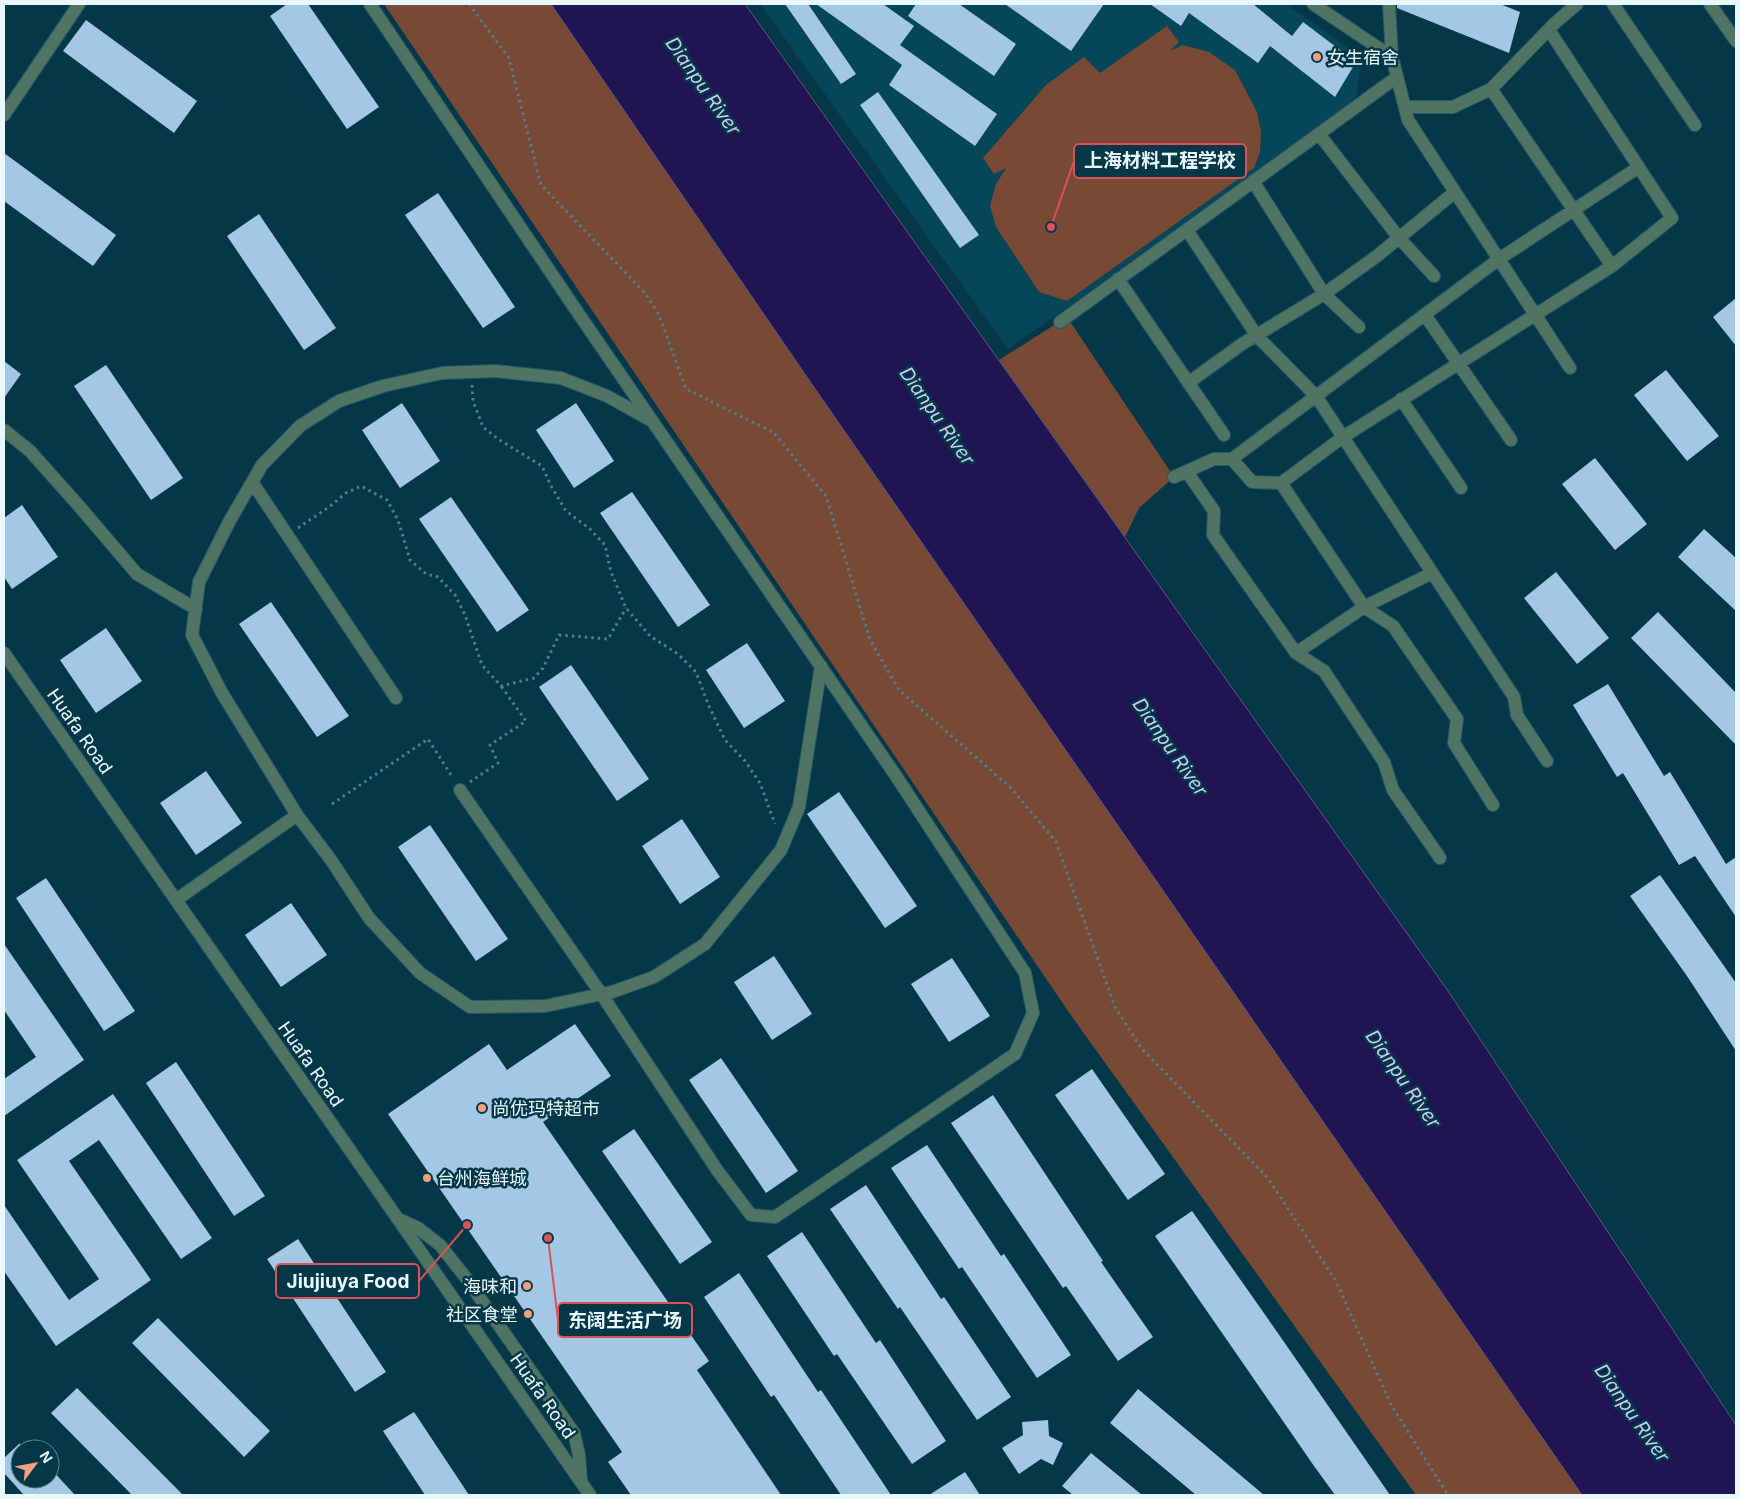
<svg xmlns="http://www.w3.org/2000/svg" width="1740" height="1499" viewBox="0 0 1740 1499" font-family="Inter,'Noto Sans SC',sans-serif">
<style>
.built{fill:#054658}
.green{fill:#784934}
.water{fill:#201452;stroke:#5c5886}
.building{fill:#a3c7e5}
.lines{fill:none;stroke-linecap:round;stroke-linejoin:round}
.minor-casing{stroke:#295765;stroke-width:14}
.path{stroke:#557c89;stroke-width:3;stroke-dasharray:2.5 4;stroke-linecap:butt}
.minor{stroke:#507464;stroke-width:12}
.poi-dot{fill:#f1a17d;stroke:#043848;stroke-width:2}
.labels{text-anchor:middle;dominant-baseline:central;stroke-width:5;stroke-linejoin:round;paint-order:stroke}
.poi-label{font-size:18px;fill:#e9f8fe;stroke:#043848;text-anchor:start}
.street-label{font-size:18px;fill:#e9f8fe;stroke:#043848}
.water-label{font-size:19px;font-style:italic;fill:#cbcbf3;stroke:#043848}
.leader{fill:none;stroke:#da5253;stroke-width:2}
.callout-dot{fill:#da5253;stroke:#043848;stroke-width:2}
.callout{fill:#043848;stroke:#da5253;stroke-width:2}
.callout-label{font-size:19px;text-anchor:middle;font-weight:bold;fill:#e9f8fe}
</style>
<rect width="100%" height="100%" fill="#043848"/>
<!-- built -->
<path class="built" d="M760,4H1286L1362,58L1355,105L1008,349Z"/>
<!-- green -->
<path class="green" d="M384,4H551L807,377L1582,1495H1416L1070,1014Z
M1167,26L1179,42L1170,51L1183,45L1209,52L1235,70L1257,112L1261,132L1260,152L1254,168L1067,301L1039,292L996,227L990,206L996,184L1006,168L994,174L983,158L1046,85L1084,57L1100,73Z
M1067,317L1174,477L1139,508L1125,537L999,360Z"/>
<!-- water -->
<path class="water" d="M551,4H745L1448,991L1736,1425V1495H1582L807,377Z"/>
<!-- building -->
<path class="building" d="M287,4H308L379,107L347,129L270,16Z
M785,4H808L856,74L841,84Z
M816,4H883L914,26L900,45L997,114L975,146L889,85L902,65Z
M916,4H959L1016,44L994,76L908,16Z
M1005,4H1104L1071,51Z
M1150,4H1253L1292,36L1303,22L1356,62L1335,97L1270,46L1258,63L1189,13L1181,26Z
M1397,4H1500L1520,12L1509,53L1397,8Z
M86,20L197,101L174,133L63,51Z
M878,92L979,235L960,248L860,105Z
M4,153L116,235L93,266L4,201Z
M438,193L515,307L483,328L405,215Z
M259,214L336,328L304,350L227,236Z
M1736,298V346L1713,317Z
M4,361L21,374L4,398Z
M106,365L183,478L151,500L74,386Z
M1666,370L1719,436L1687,461L1634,395Z
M402,403L440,461L400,488L362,430Z
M576,403L614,461L574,488L536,430Z
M1595,458L1647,524L1615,550L1562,484Z
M632,492L710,605L678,627L600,513Z
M451,497L529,610L497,632L419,519Z
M22,505L58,557L12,589L4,577V518Z
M1704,529L1736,558V611L1678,557Z
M1556,572L1609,638L1577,664L1524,598Z
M271,602L349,716L317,737L239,624Z
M1658,612L1736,693V745L1631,638Z
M106,628L142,681L96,713L60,660Z
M747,643L785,701L744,728L706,670Z
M571,665L649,779L617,801L539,687Z
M1608,684L1664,776L1670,772L1726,864L1736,857V917L1695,856L1679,865L1623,773L1617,777L1573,705Z
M206,771L242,823L196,855L160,803Z
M839,792L917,906L885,928L807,814Z
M682,819L720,877L680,904L642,846Z
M430,825L508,939L476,961L398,847Z
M1660,875L1736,983V1051L1687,976L1630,896Z
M46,878L135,1011L104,1031L16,898Z
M291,903L327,955L281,987L245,935Z
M4,944L84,1060L4,1116V1079L36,1057L4,1010Z
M774,956L812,1014L772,1040L734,982Z
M952,958L990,1016L949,1042L911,984Z
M575,1024L611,1076L543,1122L709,1361L697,1370L781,1495H631L608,1462L622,1452L388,1114L489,1044L507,1070Z
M721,1058L798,1171L766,1193L689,1080Z
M176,1062L265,1196L234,1216L146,1083Z
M1092,1069L1165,1174L1128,1200L1055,1095Z
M113,1094L212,1238L181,1259L99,1140L69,1161L151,1280L56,1346L4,1271V1205L69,1300L99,1279L17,1160Z
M993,1095L1103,1261L1101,1262L1153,1337L1118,1361L1066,1286L1063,1288L951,1123Z
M634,1129L712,1242L680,1264L602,1151Z
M927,1145L1001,1256L1004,1254L1071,1355L1037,1378L962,1267L959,1269L891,1168Z
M866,1185L941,1299L944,1297L1011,1397L977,1420L900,1307L898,1309L830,1209Z
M1192,1211L1266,1316L1390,1495H1335L1314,1466L1155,1236Z
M802,1232L876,1343L880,1340L946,1441L912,1464L837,1354L834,1356L767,1256Z
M298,1239L386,1372L355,1392L267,1259Z
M739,1273L818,1392L821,1390L891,1495H841L774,1395L771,1397L704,1297Z
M158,1318L270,1431L244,1457L132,1343Z
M77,1388L183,1495H132L51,1413Z
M1138,1389L1264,1495H1196L1110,1423Z
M414,1412L469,1495H425L383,1431Z
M1048,1420L1049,1436L1063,1443L1053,1465L1041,1459L1019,1474L1002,1448L1023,1435L1022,1422Z
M20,1443V1479H50V1468L75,1495H24L4,1473V1458Z
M1091,1453L1142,1495H1073L1062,1486Z
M965,1472L980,1495H929Z"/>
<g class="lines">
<!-- minor casing -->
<g class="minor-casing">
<path id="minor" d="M370,4L574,307L896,776L1025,973L1033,1013L1015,1054L775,1217L751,1215L717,1170L602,995L460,790
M1313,4L1392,57
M1389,4L1392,57L1408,120L1570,368
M1613,4L1695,125
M1710,4L1736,41
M1491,89L1612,266
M1405,107H1453L1491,89L1555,23L1577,4
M4,115L79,4
M1319,134L1399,238L1434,276
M1253,181L1324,294L1359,327
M1187,230L1257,336L1316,396L1514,697L1517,715L1547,761
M1118,279L1224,435
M1425,315L1511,440
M1060,322L1397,77
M1188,383L1242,344L1324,294L1377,256L1455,192
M1401,399L1461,488
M652,421L607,396L561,378L495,371L442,373L383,386L339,401L300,426L262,465L229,522L199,582L192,635L222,693L297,815L331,860L369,918L420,973L470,1007L545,1006L612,992L654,977L705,944L781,850L799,807L821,666
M4,430L30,451L79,506L137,574L196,609
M1232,459L1252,482L1281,483L1364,607L1393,626L1457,719L1454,743L1493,805
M1187,472L1214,511L1213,535L1296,653L1324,671L1384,762L1393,790L1440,858
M1174,477L1214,459H1232L1499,259L1639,167
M252,482L396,698
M1281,483L1343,437L1612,266L1672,218L1549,30
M4,653L590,1495
M1296,653L1364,607L1432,573
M176,900L297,815
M398,1219L418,1228L440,1245L466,1278L574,1433L579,1455L581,1481"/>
</g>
<!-- path -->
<path class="path" d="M469,4L509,58L541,185L646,294L659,315L686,389L774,433L826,496L870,640L899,690L1011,788L1056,842L1115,1007L1141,1048L1267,1177L1336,1281L1391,1405L1448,1495
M472,385L473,401L483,427L498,439L542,466L551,486L566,511L590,529L605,545L611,572L626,608L650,636L678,654L696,672L708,704L725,740L745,761L760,783L775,824
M298,528L329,507L346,493L361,486L387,500L398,520L410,560L426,574L438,577L455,595L465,615L482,665L501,686L534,678L543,668L559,635L608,639L626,608
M470,782L498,763L490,745L526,721L501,686
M332,804L428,739L453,778"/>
<!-- minor -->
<use href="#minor" class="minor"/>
</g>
<!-- markers -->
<g class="poi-dot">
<circle cx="1317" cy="57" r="5"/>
<circle cx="482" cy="1108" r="5"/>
<circle cx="427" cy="1178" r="5"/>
<circle cx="527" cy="1286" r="5"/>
<circle cx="528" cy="1314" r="5"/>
</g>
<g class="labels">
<!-- poi labels -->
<g class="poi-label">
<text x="1327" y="57">女生宿舍</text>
<text x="492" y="1108">尚优玛特超市</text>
<text x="437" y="1178">台州海鲜城</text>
<text x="517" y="1286" text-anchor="end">海味和</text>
<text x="518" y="1314" text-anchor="end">社区食堂</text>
</g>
<!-- street labels -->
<g class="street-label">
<text transform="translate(80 731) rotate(55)">Huafa Road</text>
<text transform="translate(311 1064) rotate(55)">Huafa Road</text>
<text transform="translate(543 1396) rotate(55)">Huafa Road</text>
</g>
<!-- water labels -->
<g class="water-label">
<text transform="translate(703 86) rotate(55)">Dianpu River</text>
<text transform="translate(937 416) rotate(55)">Dianpu River</text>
<text transform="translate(1170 747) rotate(55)">Dianpu River</text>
<text transform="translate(1403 1079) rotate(55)">Dianpu River</text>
<text transform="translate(1632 1413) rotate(55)">Dianpu River</text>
</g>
</g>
<!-- callouts -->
<path class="leader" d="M1051 227L1074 161M467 1225L419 1281M548 1238L558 1320"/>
<g class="callout-dot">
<circle cx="1051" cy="227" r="5"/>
<circle cx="467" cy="1225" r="5"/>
<circle cx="548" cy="1238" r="5"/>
</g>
<g class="callout">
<rect x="1074" y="144" width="172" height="34" rx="5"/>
<rect x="276" y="1264" width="143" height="34" rx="5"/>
<rect x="558" y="1303" width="134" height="34" rx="5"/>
</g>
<g class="callout-label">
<text x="1160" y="167">上海材料工程学校</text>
<text x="348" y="1288">Jiujiuya Food</text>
<text x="625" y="1327">东阔生活广场</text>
</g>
<!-- border -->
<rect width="1740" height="1499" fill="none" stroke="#e9f8fe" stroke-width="10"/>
<!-- north arrow -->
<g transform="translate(35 1464) rotate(58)"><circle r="24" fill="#043848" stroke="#608591"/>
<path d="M0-4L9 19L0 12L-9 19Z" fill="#f1a17d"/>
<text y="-8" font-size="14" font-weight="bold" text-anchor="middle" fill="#e9f8fe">N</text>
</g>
</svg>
